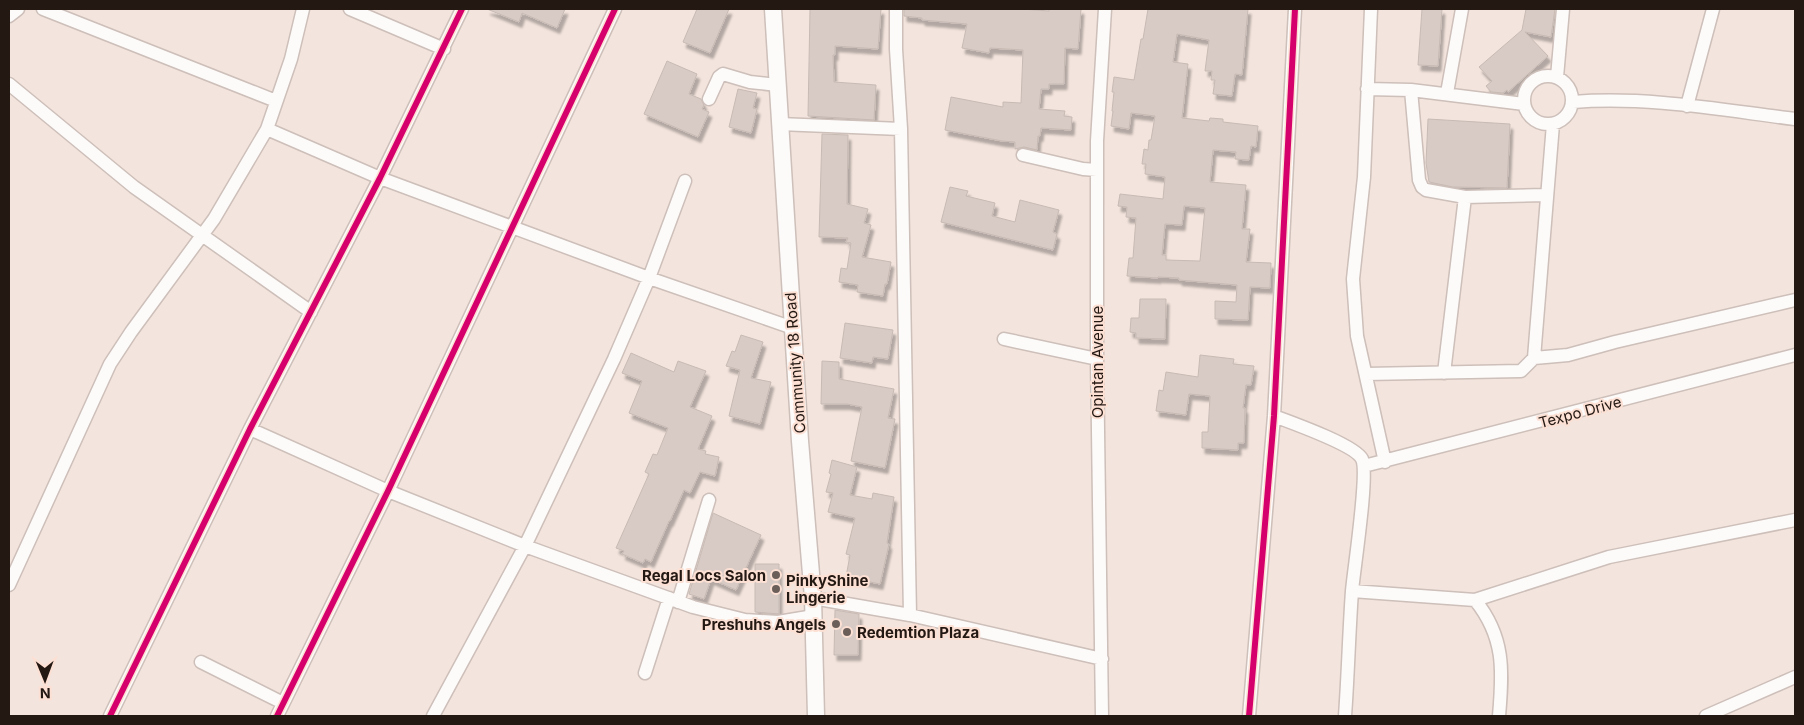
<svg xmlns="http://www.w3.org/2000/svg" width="1804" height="725" viewBox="0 0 1804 725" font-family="Inter,sans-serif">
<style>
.building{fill:#d8cbc5;stroke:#c7bab4;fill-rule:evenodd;filter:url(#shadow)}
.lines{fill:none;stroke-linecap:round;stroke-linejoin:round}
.minor-casing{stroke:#cdbfb9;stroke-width:15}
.major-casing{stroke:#cdbfb9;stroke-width:19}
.minor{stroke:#fdfbfa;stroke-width:12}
.major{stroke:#fdfbfa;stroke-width:16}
.cycleway-casing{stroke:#fce0d4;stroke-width:9}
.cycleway{stroke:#d6006c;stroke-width:6}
.poi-dot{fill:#6c5f5a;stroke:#fce0d4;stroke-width:2}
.labels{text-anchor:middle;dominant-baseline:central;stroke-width:4;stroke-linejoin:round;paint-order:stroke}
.street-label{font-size:15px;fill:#241813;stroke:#fce0d4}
.poi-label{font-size:15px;font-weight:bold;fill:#241813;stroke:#fce0d4;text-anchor:end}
</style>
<defs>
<filter id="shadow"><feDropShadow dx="3" dy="5.5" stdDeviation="1" flood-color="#0004"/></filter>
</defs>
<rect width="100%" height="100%" fill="#f3e4dd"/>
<!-- building -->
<path class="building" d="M487,9H565L557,28L522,13L519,22Z
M697,9H729L710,53L683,42Z
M810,9H881L878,49L835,46V55H833L834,82L876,85L874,120L808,116Z
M904,9H1022L1049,11V9H1081L1078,49L1065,48L1064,84H1049V89H1041L1039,109L1065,111L1064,116L1072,117L1071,130L1041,128L1040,136H1038L1037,150L1024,147L1015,149V142L1002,141L945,130L951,97L1003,107V102L1021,103L1023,50L990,48L989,53L962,48L967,24L922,20V18L904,16Z
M1148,9H1248L1242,75L1235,74L1232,96L1213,94L1215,80H1211L1212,71H1205L1209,40L1177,34L1173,62L1188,64L1182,118L1209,121L1210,118L1223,119V122L1258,126L1256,147L1251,146L1249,160L1235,159L1236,152L1213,150L1210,182L1246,185L1242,229H1250L1246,262L1271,263L1270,288L1250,287L1248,320L1215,319V301L1236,302L1237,285L1179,280V278L1158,277V278L1127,276L1129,258H1133L1136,218L1126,217L1127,207L1118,206L1120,194L1163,199L1165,177L1145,174L1146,164H1142L1144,149L1148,150L1149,140H1151L1155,116L1131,113L1129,129L1111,126L1113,111H1112L1114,92H1112L1114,77L1134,80L1141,39H1143ZM1184,206L1205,208L1200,261L1166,260V255H1162L1165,224L1182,225Z
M1422,9H1442L1438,66L1418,65Z
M1526,9H1555L1551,37L1525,32L1548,56L1508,92L1507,90L1503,93L1491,92L1486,86L1492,81L1479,67L1522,30Z
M667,61L697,74L689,94L701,99L704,105L702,109L709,112L698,137L644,114Z
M738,89L757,93L753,108L757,109L751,133L729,127Z
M1428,119L1510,124L1507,188L1453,187L1429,182L1426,163Z
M822,134L848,135L847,204L868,209L864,223L871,225L862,257L891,262L887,284H885L883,296L857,292L858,285L839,282L841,268L847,269L851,243L846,242L848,238L819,237Z
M950,187L968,191L966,196L995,203L992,216L1015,222L1020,200L1059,210L1053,232L1057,234L1053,250L941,222Z
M1140,299H1166L1165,339L1136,338V333L1130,332L1131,318H1139Z
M845,323L893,330L888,359L873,357L872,363L840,358Z
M741,335L763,342L751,378L771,382L760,424L729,416L740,370L726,366L732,351L735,352Z
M631,353L674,372L678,361L706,371L690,407L712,416L698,449L706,451L705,454L719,457L715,476L700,472L690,493L684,490L670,521H669L651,562L645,559L643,563L622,554L624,551L616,548L649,474L645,472L653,454L657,455L668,428L629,413L642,381L622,373Z
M1200,355L1234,359L1233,364L1254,366L1251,385H1246L1243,408H1245L1244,443H1238V450L1202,448V432H1208L1210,396L1189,394L1186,415L1156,411L1159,390L1163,391L1166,372L1198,377Z
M822,361L839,362V379L894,389L888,418L895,419L885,468L851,461L862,407L847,404H821Z
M832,460L857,467L850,495L872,499L873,493L894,497L887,543L889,544L880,584L846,577L850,555L846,554L855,518L828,512L833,493L826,492L831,474L829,473Z
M713,513L761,535L736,590L711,579L704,599L689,594Z
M755,564H779V614L755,612Z
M835,610L859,614L858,655H834Z"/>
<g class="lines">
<!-- minor casing -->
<g class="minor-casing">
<path id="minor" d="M43,9L276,101
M350,9L444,49
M896,9V49L901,129L910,615
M1371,9L1364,177L1353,279L1357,336L1385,462
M9,16L18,9
M1524 100a24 24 0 1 1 48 0a24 24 0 1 1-48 0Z
M1557,77L1563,9
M9,84L134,187L311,312
M1367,89L1411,90L1524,104
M1411,90L1419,180L1422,187L1426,190L1465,197L1546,195
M1447,93L1462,9
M709,99L719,77L723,74L750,82L777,85
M1573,102C1647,96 1722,110 1795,119
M1687,106L1713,9
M779,124L901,129
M267,129L380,178L649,278L793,328
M1023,155L1083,169L1097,170
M1004,339L1097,359
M1534,358L1553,124
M1444,373L1465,197
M1366,374L1521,371L1534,358L1568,355L1615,342L1795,300
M1274,416C1290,422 1355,445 1362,459C1369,473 1354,568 1352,591C1349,633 1348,675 1345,716
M250,429L388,491L525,546L693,607L745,620L778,622L814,616
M1364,466L1795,355
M9,585L110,364L131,332L214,219L267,129L291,59L303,9
M1352,591L1475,600L1609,557L1795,520
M813,598L910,615L1102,659
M1475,600C1505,637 1503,671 1499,716
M678,602L709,500
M201,662L283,703
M645,673L669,598
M110,716L250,429L380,178L462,9
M277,716L388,491L615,9
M433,716L525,546L614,359L649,278L685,181
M1102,716L1097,359V141L1105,9
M1249,716L1274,416L1295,9
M1706,716L1795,677"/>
</g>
<!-- major casing -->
<g class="major-casing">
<path id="major" d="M773,9L800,441L813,598L816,716"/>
</g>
<!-- minor -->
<use href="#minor" class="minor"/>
<!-- major -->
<use href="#major" class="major"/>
<!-- cycleway casing -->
<g class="cycleway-casing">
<path id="cycleway" d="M110,716L250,429L380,178L462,9
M277,716L388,491L615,9
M1249,716L1274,416L1295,9"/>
</g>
<!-- cycleway -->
<use href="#cycleway" class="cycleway"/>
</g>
<!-- markers -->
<g class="poi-dot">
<circle cx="776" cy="575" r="5"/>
<circle cx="776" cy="589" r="5"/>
<circle cx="836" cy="624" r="5"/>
<circle cx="847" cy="632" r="5"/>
</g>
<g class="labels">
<!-- street labels -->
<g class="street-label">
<text transform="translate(1097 362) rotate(-90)">Opintan Avenue</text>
<text transform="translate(795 363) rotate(-94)">Community 18 Road</text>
<text transform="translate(1580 412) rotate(-15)">Texpo Drive</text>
</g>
<!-- poi labels -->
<g class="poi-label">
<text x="766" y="575">Regal Locs Salon</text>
<text x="786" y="580" text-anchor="start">PinkyShine<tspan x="786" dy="17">Lingerie</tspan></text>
<text x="826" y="624">Preshuhs Angels</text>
<text x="857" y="632" text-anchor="start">Redemtion Plaza</text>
</g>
</g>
<!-- border -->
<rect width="1804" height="725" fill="none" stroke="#241813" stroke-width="20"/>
<!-- north arrow -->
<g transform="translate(45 680) rotate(179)" stroke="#fce0d4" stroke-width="4" paint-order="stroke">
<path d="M0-4L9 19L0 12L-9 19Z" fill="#241813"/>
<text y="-8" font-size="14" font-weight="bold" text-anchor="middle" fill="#241813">N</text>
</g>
</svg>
